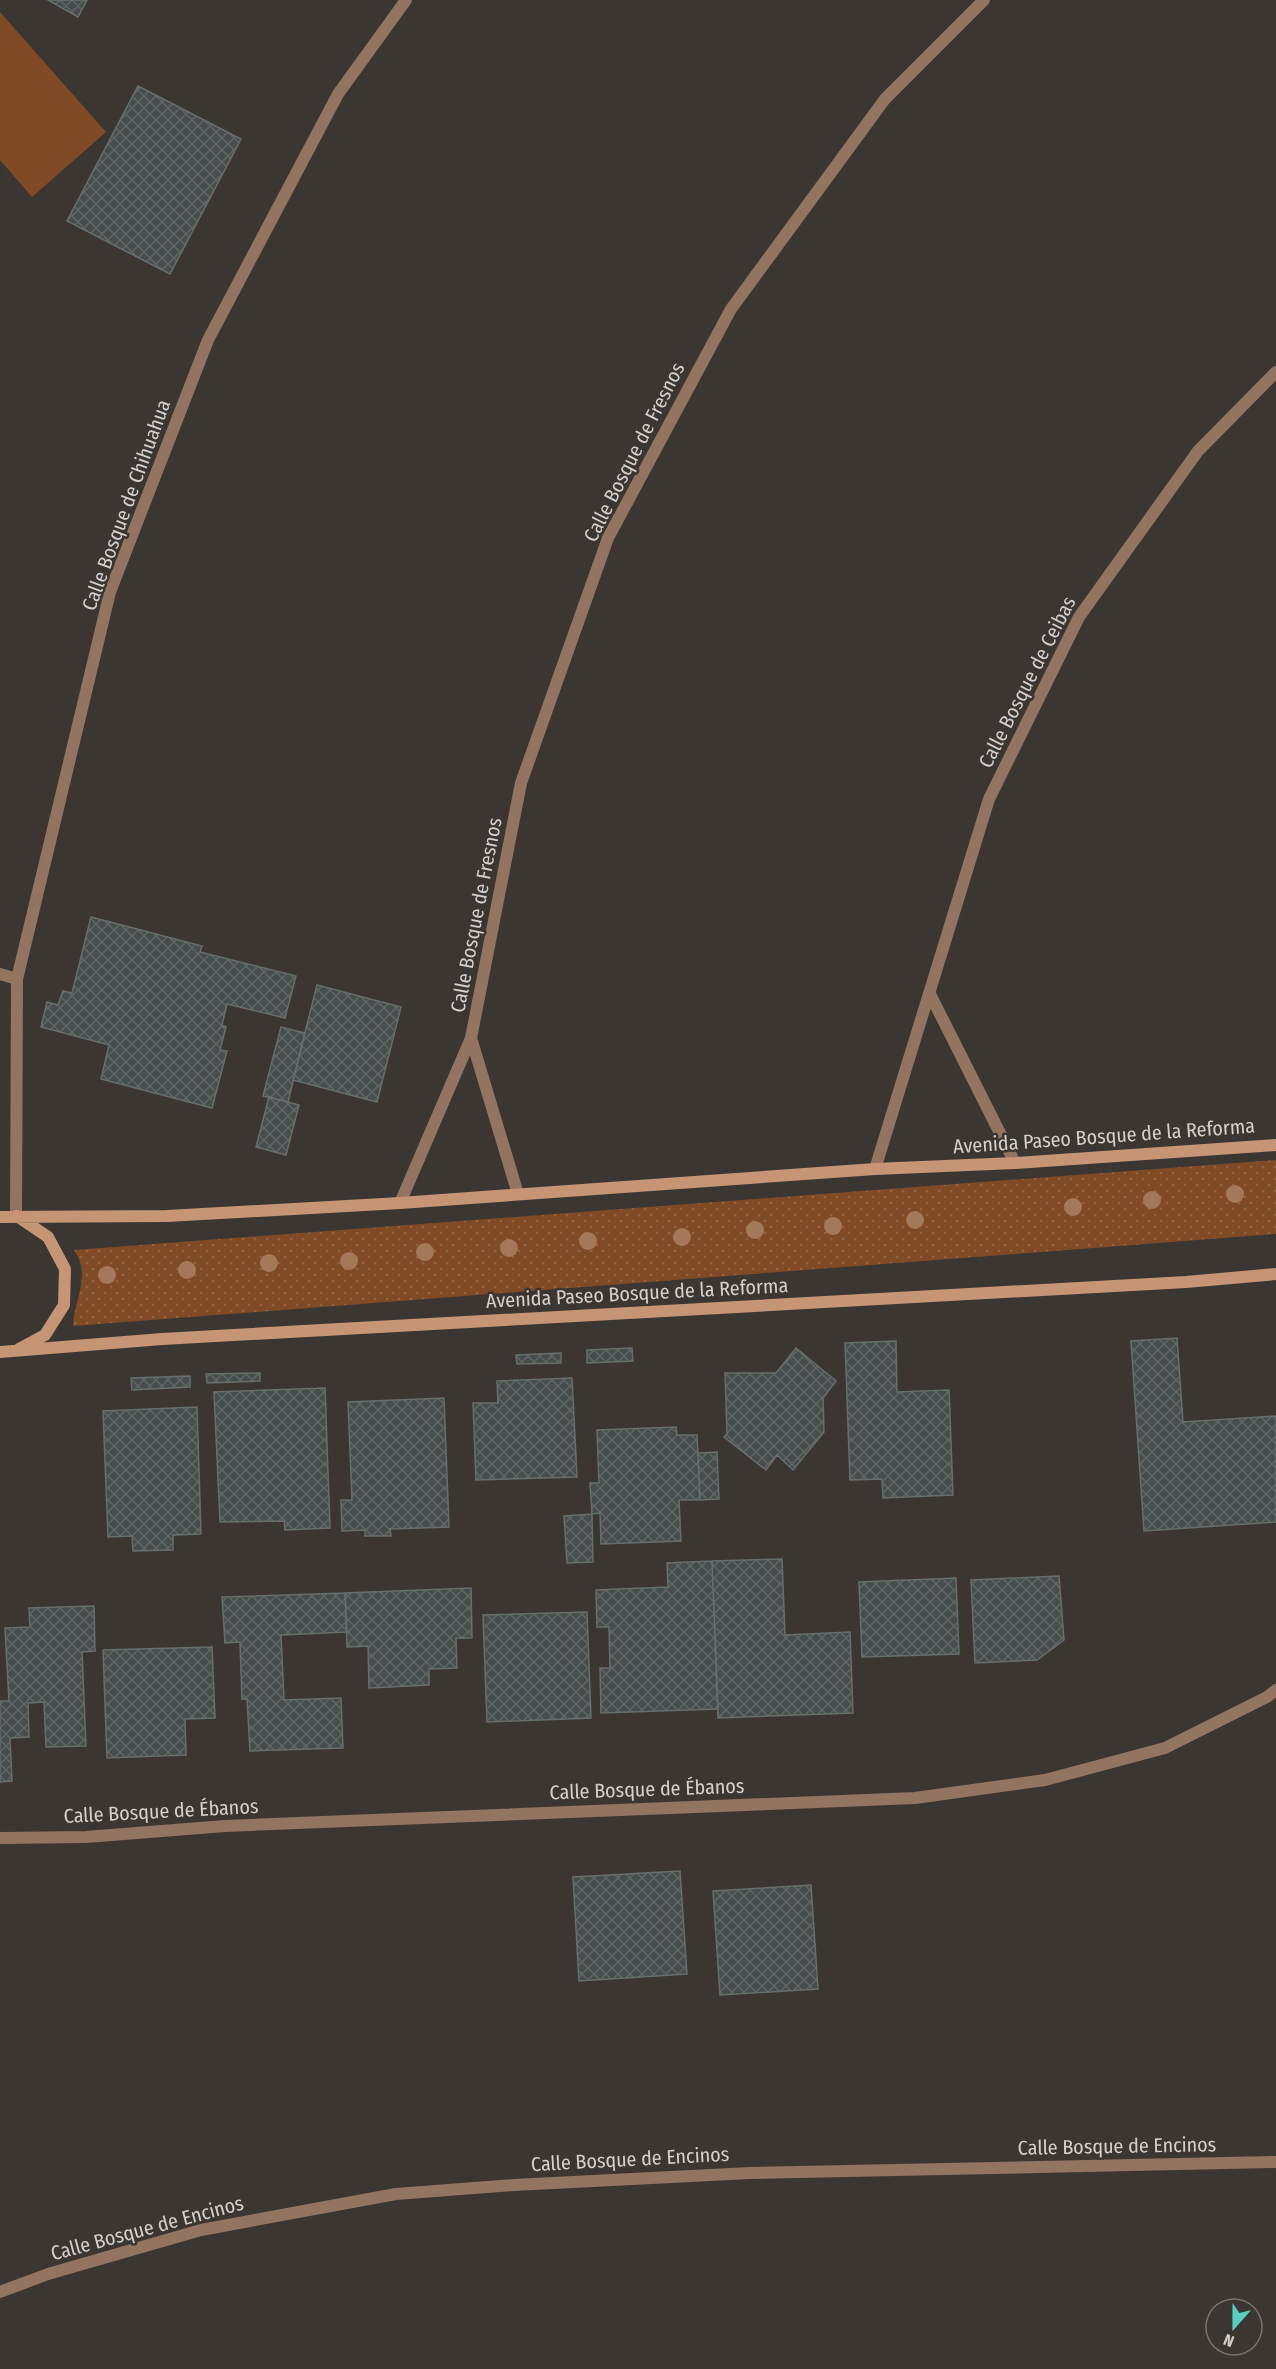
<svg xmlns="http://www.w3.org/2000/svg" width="1276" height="2369" viewBox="0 0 1276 2369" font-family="'Fira Sans Condensed',sans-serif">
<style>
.grass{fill:url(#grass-dots)}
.park{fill:#7f4a25}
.building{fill:url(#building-cross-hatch);stroke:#666f6d;stroke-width:1.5}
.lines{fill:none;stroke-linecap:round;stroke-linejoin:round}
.street{stroke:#927460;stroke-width:12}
.secondary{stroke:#c59575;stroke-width:12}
.tree{fill:#a4785b}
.labels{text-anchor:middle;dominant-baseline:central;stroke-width:5;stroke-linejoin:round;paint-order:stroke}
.street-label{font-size:20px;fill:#d4d0ce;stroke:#3c3633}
</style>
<defs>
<pattern id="grass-dots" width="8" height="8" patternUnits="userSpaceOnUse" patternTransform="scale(1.5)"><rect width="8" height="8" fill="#7f4a25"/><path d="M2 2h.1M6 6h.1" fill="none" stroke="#906343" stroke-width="1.8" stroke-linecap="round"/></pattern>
<pattern id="building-cross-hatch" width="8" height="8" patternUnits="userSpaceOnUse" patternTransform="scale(1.5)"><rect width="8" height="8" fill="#464d4c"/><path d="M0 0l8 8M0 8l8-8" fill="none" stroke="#606665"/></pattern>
</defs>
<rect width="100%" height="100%" fill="#3c3633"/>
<!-- grass -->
<path class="grass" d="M1276,1160V1234L73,1326C74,1299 92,1275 74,1250Z"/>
<!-- park -->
<path class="park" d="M0,12L106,132L32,197L0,160Z"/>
<!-- building -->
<path class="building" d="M48,0H87L78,17Z
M138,86L241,139L170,274L67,221Z
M91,917L202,946L200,952L296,976L285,1018L227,1004L222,1025L226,1027L220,1050L227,1051L212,1108L101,1079L109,1045L41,1027L47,1002L58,1005L63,991L72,993Z
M317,985L401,1007L377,1102L293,1080Z
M281,1027L305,1033L288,1102L263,1096Z
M269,1097L299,1105L286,1155L256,1147Z
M1177,1338L1183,1422L1276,1416V1522L1144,1531L1131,1341Z
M896,1341L897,1392L949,1390L953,1495L883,1498L882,1479L850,1480L845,1343Z
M632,1348L633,1361L587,1363V1350Z
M796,1348L836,1381L823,1398L824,1432L793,1470L777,1455L766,1470L724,1437L727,1434L725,1373H776Z
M561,1353V1363L517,1364L516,1355Z
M260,1373V1381L207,1383L206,1374Z
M190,1376V1387L132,1390L131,1378Z
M572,1378L577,1477L476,1480L473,1403H498L497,1381Z
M325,1388L330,1528L285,1530L284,1521L220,1522L214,1392Z
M444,1398L449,1527L390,1529L391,1536H365V1530L342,1531L341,1500H352L348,1402Z
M197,1407L201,1534L173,1535V1550L133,1551L132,1536L108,1537L103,1411Z
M676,1427L677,1435H697L700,1500H679L681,1541L601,1544L600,1513L592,1514L590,1483H599L597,1430Z
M717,1452L719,1499L700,1500L698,1453Z
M592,1514L593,1562L567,1563L564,1516Z
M782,1559L785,1635L850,1632L853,1713L718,1718L712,1561Z
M712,1561L718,1709L601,1713L600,1668H610L609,1627H597L596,1590L668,1587L667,1563Z
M1059,1576L1064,1640L1037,1660L975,1663L971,1580Z
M956,1578L959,1654L862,1657L859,1582Z
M471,1588L472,1638H456L457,1668L429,1669V1685L369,1688L368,1646L347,1647L345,1593Z
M345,1593L347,1632L281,1635L284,1700L341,1698L343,1748L250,1751L247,1699H242L240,1642L225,1643L222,1597Z
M94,1606L95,1651L82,1652L86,1746L46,1747L44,1702L28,1703L29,1737L10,1738L12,1781L0,1782V1701H9L5,1628L30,1627L29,1608Z
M587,1612L591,1718L487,1722L483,1615Z
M212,1647L215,1718L185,1719L186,1755L107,1758L103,1650Z
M680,1871L687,1974L579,1981L573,1877Z
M811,1885L818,1989L720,1995L713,1891Z"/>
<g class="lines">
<!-- street -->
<path class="street" d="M0,974L17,979
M930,994L1015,1163
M471,1038L518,1194
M875,1169L989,799L1079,617L1198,451L1276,372
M400,1203L471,1038L521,783L608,538L731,309L885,99L984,0
M16,1216L17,979L110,592L208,340L338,94L406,0
M0,1838L86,1837L225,1826L915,1798L1045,1780L1165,1748L1267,1697L1276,1690
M0,2292L48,2274L201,2230L396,2194L514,2185L750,2173L1276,2162"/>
<!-- secondary -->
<path class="secondary" d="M17,1216L48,1237L65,1269L64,1305L45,1335L19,1349
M0,1217L167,1216L400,1203L875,1169L1015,1163L1276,1145
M0,1352L162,1339L1186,1282L1276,1274"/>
</g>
<!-- trees -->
<g class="tree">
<circle cx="1235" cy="1194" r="9"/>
<circle cx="1152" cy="1200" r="9"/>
<circle cx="1073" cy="1207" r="9"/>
<circle cx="915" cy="1220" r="9"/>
<circle cx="833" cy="1226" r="9"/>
<circle cx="755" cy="1230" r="9"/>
<circle cx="682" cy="1237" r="9"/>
<circle cx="588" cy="1241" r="9"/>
<circle cx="509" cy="1248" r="9"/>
<circle cx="425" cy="1252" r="9"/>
<circle cx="349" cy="1261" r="9"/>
<circle cx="269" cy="1263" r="9"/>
<circle cx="187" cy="1270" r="9"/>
<circle cx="107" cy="1275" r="9"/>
</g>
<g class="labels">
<!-- street labels -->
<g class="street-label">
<text transform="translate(634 452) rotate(-63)">Calle Bosque de Fresnos</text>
<text transform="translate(126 505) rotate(-70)">Calle Bosque de Chihuahua</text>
<text transform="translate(1027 682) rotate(-63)">Calle Bosque de Ceibas</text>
<text transform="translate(476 915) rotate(-79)">Calle Bosque de Fresnos</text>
<text transform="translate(1104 1136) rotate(-4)">Avenida Paseo Bosque de la Reforma</text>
<text transform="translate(637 1293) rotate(-3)">Avenida Paseo Bosque de la Reforma</text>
<text transform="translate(647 1789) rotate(-2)">Calle Bosque de Ébanos</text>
<text transform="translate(161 1811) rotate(-3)">Calle Bosque de Ébanos</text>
<text transform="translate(1117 2146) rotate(-1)">Calle Bosque de Encinos</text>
<text transform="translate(630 2159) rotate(-3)">Calle Bosque de Encinos</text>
<text transform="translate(147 2228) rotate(-15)">Calle Bosque de Encinos</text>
</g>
</g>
<!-- north arrow -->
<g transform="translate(1234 2327) rotate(201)"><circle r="28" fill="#3c3633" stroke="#797471" stroke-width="1.5"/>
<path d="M0-4.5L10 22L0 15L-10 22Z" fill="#57cec1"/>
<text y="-9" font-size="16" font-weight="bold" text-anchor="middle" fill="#d4d0ce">N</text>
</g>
</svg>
